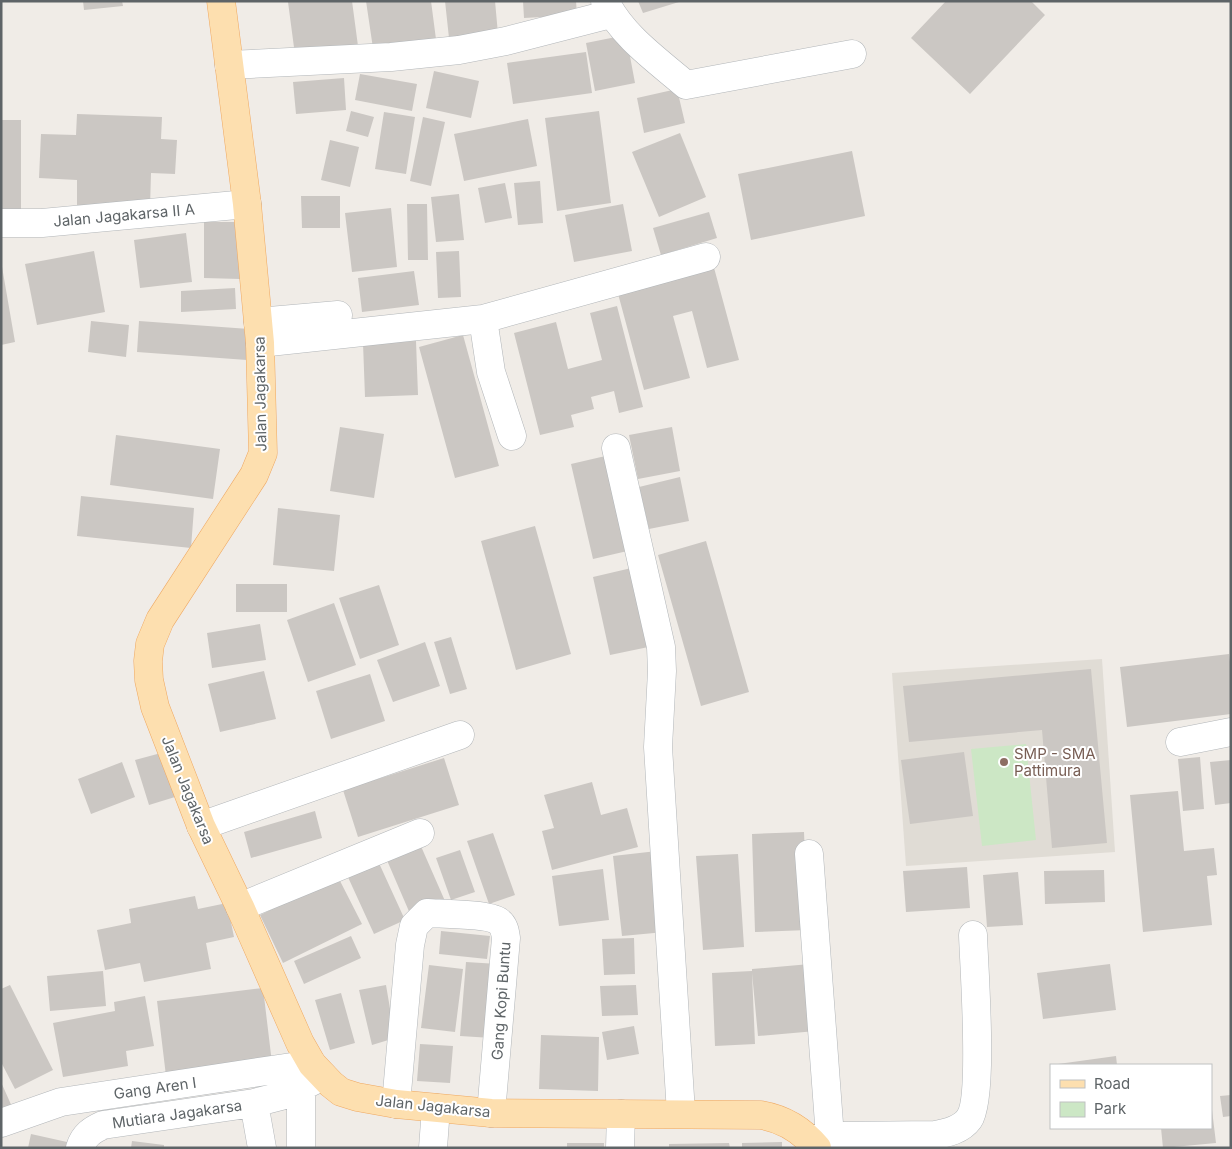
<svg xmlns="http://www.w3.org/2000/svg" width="1232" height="1149" viewBox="0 0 1232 1149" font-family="Inter,sans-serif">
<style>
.education{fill:#e0dcd5}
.green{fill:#cce7c5}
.building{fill:#cbc7c3}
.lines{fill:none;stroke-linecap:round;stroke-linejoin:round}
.minor-casing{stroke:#b2b6b9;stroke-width:29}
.major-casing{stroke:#efa861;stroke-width:29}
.minor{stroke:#fff;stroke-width:28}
.major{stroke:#fddfaf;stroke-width:28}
.education-dot{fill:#8d6e63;stroke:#fff;stroke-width:2}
.labels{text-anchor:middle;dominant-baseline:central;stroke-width:4;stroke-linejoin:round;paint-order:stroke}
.street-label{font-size:15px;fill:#5e6467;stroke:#fff}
.education-label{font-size:15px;fill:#785e54;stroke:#fff;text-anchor:start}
</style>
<rect width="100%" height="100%" fill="#f0ece7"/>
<!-- education -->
<path class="education" d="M1102,659L1115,852L906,866L892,673Z"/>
<!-- green -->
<path class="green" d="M1026,744L1036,840L982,846L971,749Z"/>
<!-- building -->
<path class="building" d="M83,1H122L123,6L84,10Z
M352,1L358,46L295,55L288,2Z
M366,1H431L437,47L374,55Z
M445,1H495L498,34L449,38Z
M523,1H576L577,15L524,18Z
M638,1H679V2L643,13Z
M946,1H1031L1045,15L970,94L911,38Z
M626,35L635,83L595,91L586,43Z
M586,52L592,93L513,104L507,63Z
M434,71L479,81L471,118L426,108Z
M360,74L417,84L412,111L355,100Z
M344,78L346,110L296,114L293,82Z
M677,89L685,123L644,133L637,98Z
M351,111L374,117L368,137L346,131Z
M599,111L611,203L557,211L545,118Z
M384,112L415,117L406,174L375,169Z
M77,114L162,117L161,139L177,140L175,174L151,173L150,208L77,205V180L39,178L41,134L76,135Z
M423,117L445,122L431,186L410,181Z
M528,119L537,166L464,181L454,134Z
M1,120H21V212H1Z
M680,133L706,197L659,217L632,152Z
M330,140L359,147L350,187L321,180Z
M852,151L865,216L751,240L738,174Z
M540,181L543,223L518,225L514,183Z
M505,183L512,218L485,223L478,188Z
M459,194L464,240L436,242L431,197Z
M301,196H340V228H302Z
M407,204H427L428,260H408Z
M623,204L632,251L574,262L565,215Z
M391,208L397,267L352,272L345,213Z
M709,212L717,238L661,255L653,228Z
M204,222H240V279L204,278Z
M186,233L192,282L140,288L134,240Z
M94,251L105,312L37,325L25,264Z
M459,251L461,297L438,298L436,252Z
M1,261L15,342L1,345Z
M713,264L739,360L707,368L692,311L673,316L690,378L644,390L617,290Z
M414,271L419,305L362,312L358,278Z
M235,288L236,309L181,312V291Z
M617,306L643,407L619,413L614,391L591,397L594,409L571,415L574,427L540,435L514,333L556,322L568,369L602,360L590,313Z
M91,321L129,325L126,357L88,352Z
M139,321L249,329L247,360L137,352Z
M463,335L499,466L455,478L419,347Z
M416,341L418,395L365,397L363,343Z
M340,427L384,434L374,498L330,491Z
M672,427L680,471L638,479L629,435Z
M116,435L220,449L213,499L110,485Z
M614,454L636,549L593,559L571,464Z
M680,477L689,521L649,529L639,487Z
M81,496L194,508L191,548L77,536Z
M278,508L340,515L334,571L273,565Z
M535,526L571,654L516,670L481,541Z
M706,541L749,692L701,706L658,555Z
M640,566L658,645L610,655L593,577Z
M236,584H287V612H236Z
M379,585L399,645L360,659L339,598Z
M334,603L356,665L308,682L287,620Z
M260,624L266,660L212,668L207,633Z
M451,637L467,689L450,694L434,642Z
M425,642L440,686L393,702L377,660Z
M1229,654L1231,670V714L1127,727L1120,667Z
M1091,669L1107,843L1052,848L1042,730L909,742L903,686Z
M264,671L276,719L220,732L208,684Z
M370,674L385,721L331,739L316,691Z
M964,752L973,816L910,824L901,760Z
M161,753L175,797L149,805L135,760Z
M1200,757L1204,809L1183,811L1178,759Z
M444,758L459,805L358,837L343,790Z
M1231,760V803L1215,805L1210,762Z
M122,762L135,797L91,814L78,779Z
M592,782L601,815L627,808L638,847L552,870L542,831L554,828L544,795Z
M1178,791L1184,851L1214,848L1217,875L1207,876L1212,925L1143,932L1130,795Z
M315,811L322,838L251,858L244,832Z
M804,832L808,930L755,932L752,834Z
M493,833L515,895L489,904L467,841Z
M420,844L445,901L411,916L386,858Z
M460,850L475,892L451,900L436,858Z
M657,851L665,932L622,936L613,856Z
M738,854L744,947L703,950L696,856Z
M378,861L405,920L374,934L347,875Z
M967,867L970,908L906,912L903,871Z
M603,869L609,920L559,926L552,876Z
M1104,870L1105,902L1045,904L1044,871Z
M1018,872L1023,925L987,927L983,875Z
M338,877L362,924L283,963L260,915Z
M195,896L198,909L227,903L234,937L206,943L211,969L144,982L140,963L105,970L97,930L131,923L129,909Z
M441,931L490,936L487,959L439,954Z
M351,936L361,958L304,984L294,961Z
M634,938L635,974L604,975L602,939Z
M466,962L498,964L492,1038L460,1036Z
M810,964L816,1031L758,1036L752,973L755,1044L715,1046L712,973L752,971V969Z
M1110,964L1116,1010L1043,1019L1037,973Z
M429,965L463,969L455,1032L421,1028Z
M103,971L106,1006L50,1011L47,976Z
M10,985L53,1070L15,1089L1,1062V989Z
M386,985L395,1038L372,1045L359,990Z
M636,985L638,1015L602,1016L600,986Z
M263,988L272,1063L166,1076L157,1001Z
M341,993L355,1043L330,1050L315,1000Z
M145,996L154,1046L126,1051L128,1066L63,1077L53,1023L115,1011L114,1002Z
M634,1026L639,1054L607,1060L602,1032Z
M541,1035L599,1037L598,1091L539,1089Z
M420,1044L453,1046L450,1083L417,1081Z
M1116,1056L1117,1065H1058V1064Z
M1,1082L13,1109L1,1114Z
M1231,1095V1116L1223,1117L1220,1096Z
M1211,1110H1212L1216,1143L1163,1148L1161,1128H1211Z
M31,1134L67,1142L66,1148H28Z
M132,1141L164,1145V1148H131Z
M782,1142V1148H742V1143Z
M567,1143H604V1148H567Z
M729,1143L730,1148H669V1144Z"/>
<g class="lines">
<!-- minor casing -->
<g class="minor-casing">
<path id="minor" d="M605,1C622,36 657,60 686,85L852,54
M229,65L391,57L459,50L506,41L611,14
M1,223H42L247,204
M483,319L491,372L512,436
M258,322L338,315
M260,343L483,319L706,257
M616,448L661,647L662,671L658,747L681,1113
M1180,742L1231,732
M201,826L460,735
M809,854L830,1137
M240,907L420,833
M254,1103L262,1148
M396,1104L410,945L414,926L427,913C441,914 488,914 498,921C504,925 505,931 506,938L491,1113
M1,1123L61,1102L312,1064
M809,1139L843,1136L935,1135C947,1133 961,1130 969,1119C984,1098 974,967 973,935
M80,1148C84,1135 92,1130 103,1125L254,1103L285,1095L323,1076
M301,1148V1086
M433,1148L436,1108
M620,1148L621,1114"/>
</g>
<!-- major casing -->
<g class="major-casing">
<path id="major" d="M221,1L247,204L260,343L263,453L254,475L160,620L150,644L148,661L149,680L155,707L201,826L240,907L300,1043L312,1064L331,1084L341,1092L357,1097L396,1104L491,1113L761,1115C784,1119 802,1130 817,1148"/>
</g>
<!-- minor -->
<use href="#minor" class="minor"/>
<!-- major -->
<use href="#major" class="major"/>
</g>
<!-- markers -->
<circle class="education-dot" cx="1004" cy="762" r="5"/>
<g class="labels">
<!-- street labels -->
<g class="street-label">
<text transform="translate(124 215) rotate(-5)">Jalan Jagakarsa II A</text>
<text transform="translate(260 394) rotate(-91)">Jalan Jagakarsa</text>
<text transform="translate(188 790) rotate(68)">Jalan Jagakarsa</text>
<text transform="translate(501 1001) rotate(-86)">Gang Kopi Buntu</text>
<text transform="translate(155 1088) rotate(-8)">Gang Aren I</text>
<text transform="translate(433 1106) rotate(6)">Jalan Jagakarsa</text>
<text transform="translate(177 1114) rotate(-8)">Mutiara Jagakarsa</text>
</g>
<!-- education labels -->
<g class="education-label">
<text x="1014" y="753">SMP - SMA<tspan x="1014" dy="17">Pattimura</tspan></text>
</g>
</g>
<!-- border -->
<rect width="1232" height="1149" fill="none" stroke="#5e6467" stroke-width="5"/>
<!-- legend -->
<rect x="1050" y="1064" width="162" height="65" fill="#ffffff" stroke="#bfc1c2"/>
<rect x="1060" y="1080" width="25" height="8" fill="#fddfaf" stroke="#bfc1c2"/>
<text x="1094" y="1089" font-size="15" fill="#5e6467">Road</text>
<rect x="1060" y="1102" width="25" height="15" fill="#cce7c5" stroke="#bfc1c2"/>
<text x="1094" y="1114" font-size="15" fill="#5e6467">Park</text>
</svg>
